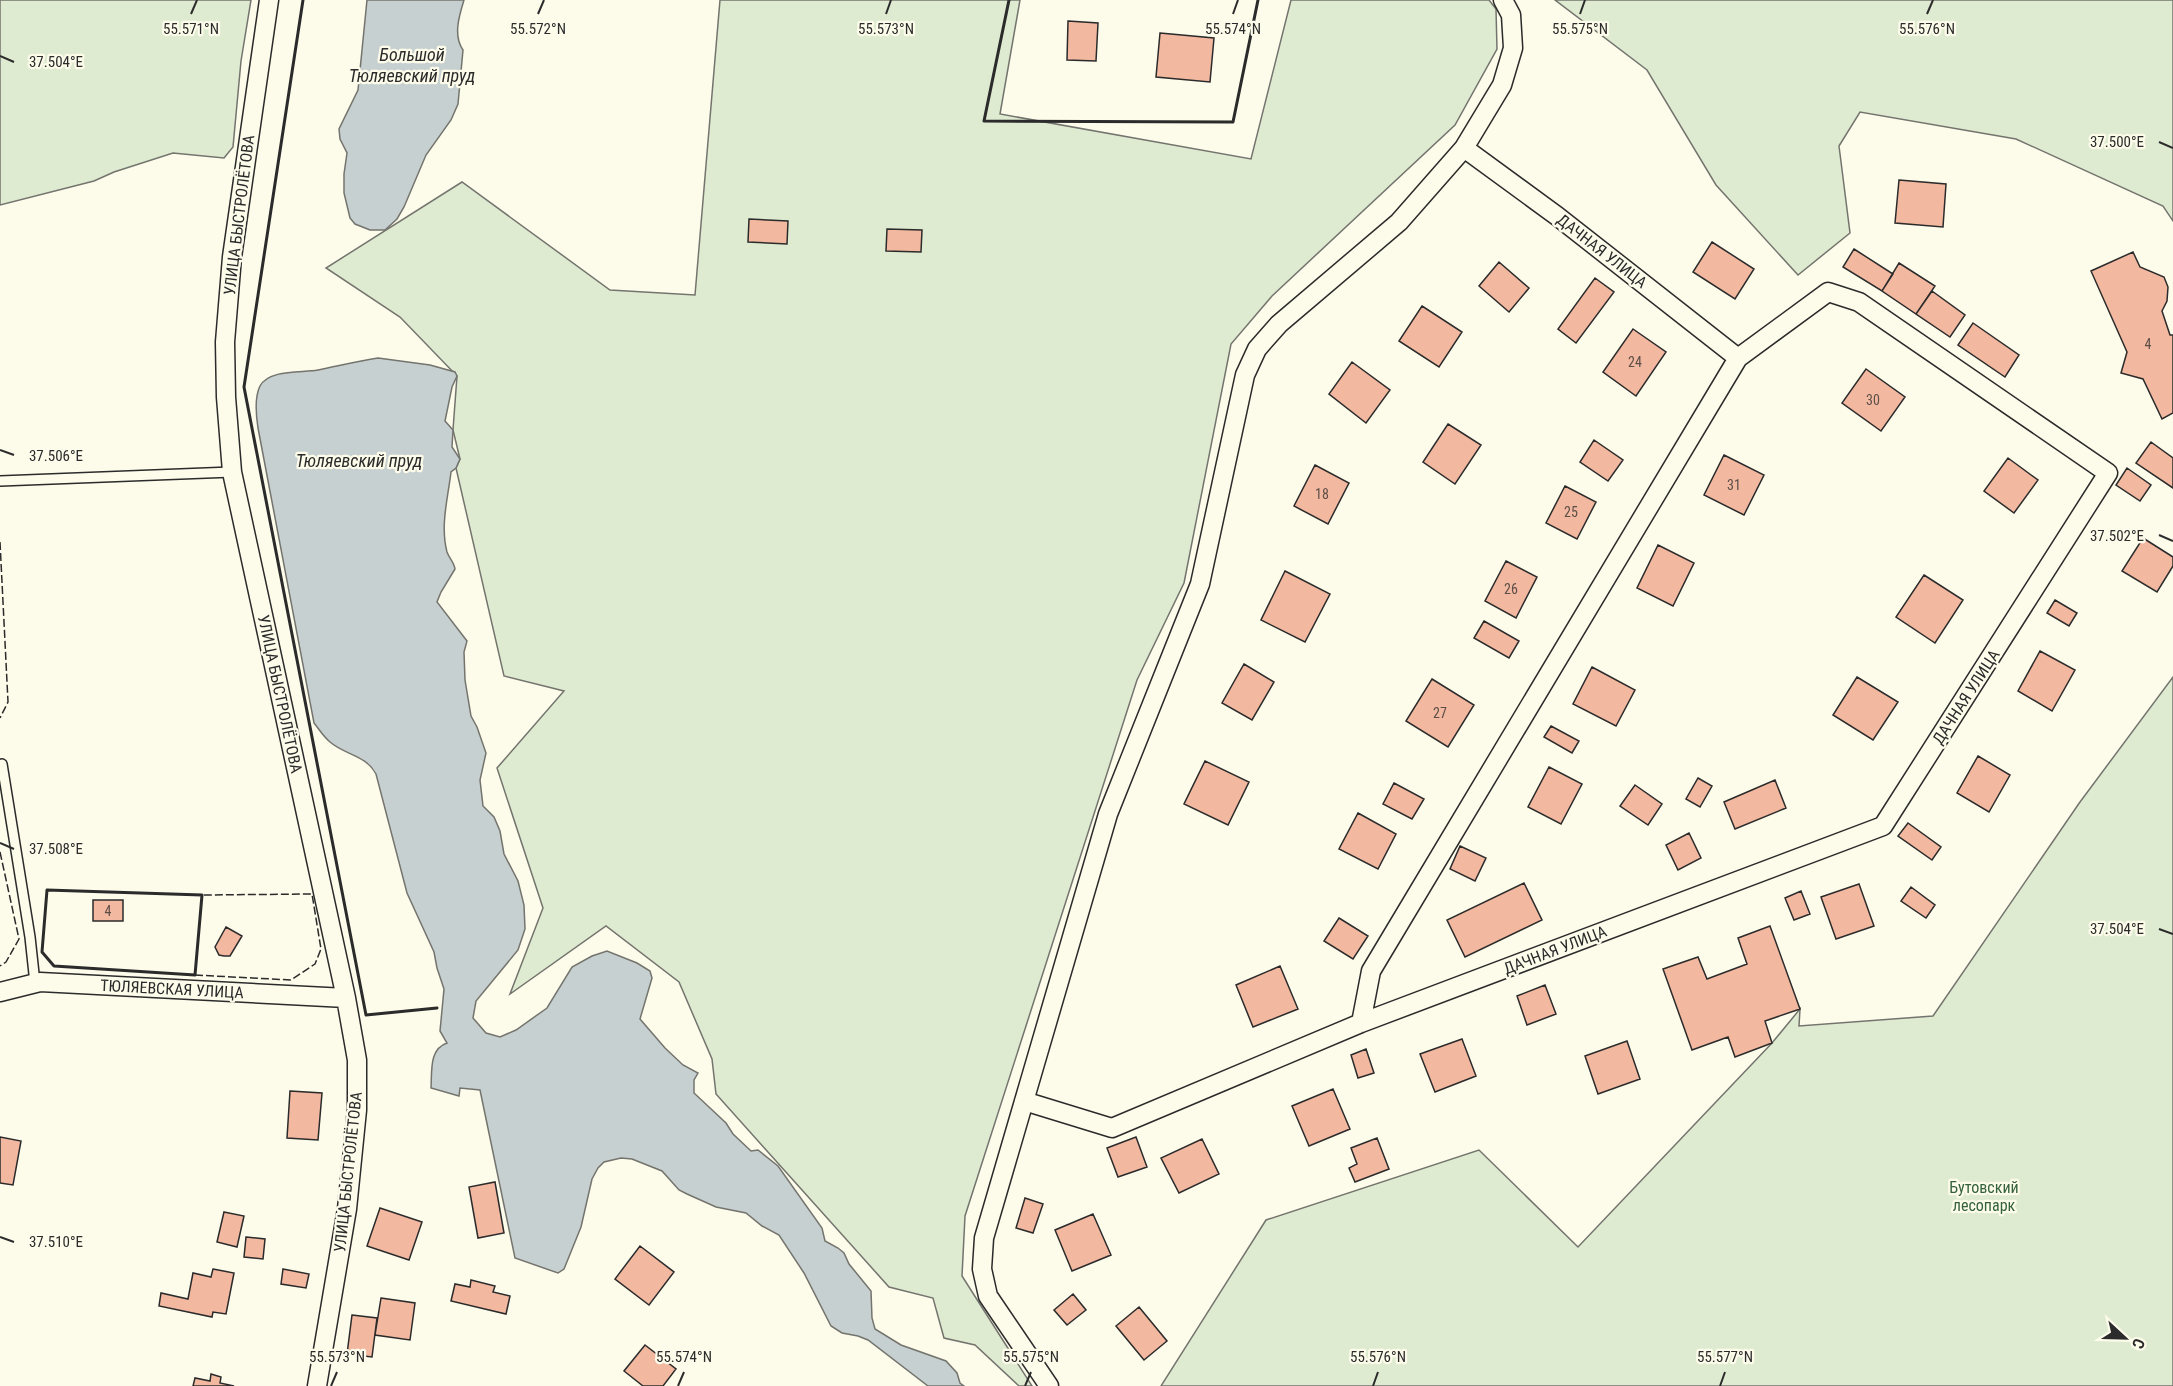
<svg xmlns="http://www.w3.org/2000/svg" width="2173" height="1386" viewBox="0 0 2173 1386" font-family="'Roboto Condensed',sans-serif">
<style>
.green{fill:#deebd1;stroke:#74746e;stroke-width:1.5}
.water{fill:#c7d0d0;stroke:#74746e;stroke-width:1.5}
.building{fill:#f2b8a0;stroke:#2b2b2b;stroke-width:1.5}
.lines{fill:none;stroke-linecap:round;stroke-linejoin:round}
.lane-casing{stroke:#2b2b2b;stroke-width:12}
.street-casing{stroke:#2b2b2b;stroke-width:21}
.lane{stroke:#fdfbea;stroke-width:9}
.street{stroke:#fdfbea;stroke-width:18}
.fence{stroke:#2b2b2b;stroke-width:1.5;stroke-dasharray:8 3;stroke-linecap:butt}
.wall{stroke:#2b2b2b;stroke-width:3}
.ticks{fill:none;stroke:#2b2b2b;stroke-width:2}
.labels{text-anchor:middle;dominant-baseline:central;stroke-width:4.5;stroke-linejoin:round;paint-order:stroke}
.number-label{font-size:14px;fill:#5d4e48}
.street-label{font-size:16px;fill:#2b2b2b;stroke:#fdfbea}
.park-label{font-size:16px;fill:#34623c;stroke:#fdfbea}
.water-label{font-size:18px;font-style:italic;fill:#2b2b2b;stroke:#fdfbea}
.ticks-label{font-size:15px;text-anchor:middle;fill:#2b2b2b;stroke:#fdfbea;stroke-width:4.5;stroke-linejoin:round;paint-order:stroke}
</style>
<rect width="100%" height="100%" fill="#fdfbea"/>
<!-- green -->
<path class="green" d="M0,0H251L241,61L233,147L224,158L173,153L114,172L94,181L0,205Z
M720,0H1020L1000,114L1251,159L1291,0H1489L1496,9L1497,49L1455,125L1272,296L1231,344L1184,583L1137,680L965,1216L962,1276L1032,1386H1019L975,1345L944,1338L933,1298L889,1287L716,1094L712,1059L679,982L606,926L510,994L543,908L497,768L564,691L504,676L456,468L460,459L453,430L457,376L400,317L326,268L462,182L610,290L695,295Z
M1555,0H2173V221L2163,206L2016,139L1860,112L1839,146L1850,233L1798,275L1716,185L1647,70Z
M2173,677V1386H1161L1266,1220L1479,1150L1578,1247L1772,1043L1800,1009L1799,1026L1933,1016L2080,802Z"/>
<!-- water -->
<path class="water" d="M367,0H464C459,16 453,36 463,50L458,104L451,120L426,155L404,207L397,219L385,230H370L355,224L350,218L344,193V174L347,153L340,139L339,129L358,90Z
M378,358L430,365L455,372L457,376L452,387L445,421L453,430L452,447L460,459L456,468L451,472C448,498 440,525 447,552C449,558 454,562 455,569L441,592L437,602L467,641L464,652L465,680L471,716L477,727L486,753L480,780L483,806L494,817L500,831L504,854L518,881L524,905L525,929L518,950L476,1001L473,1018L486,1033L500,1037L516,1030L547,1008L572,967L592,956L607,951L637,963L650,971L652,978L640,1019L665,1048L683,1065L698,1073L694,1080V1093L726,1123L733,1134L751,1151L758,1150L778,1166L822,1228L825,1241L838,1248L844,1253L849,1264L871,1291L872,1318L875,1329L901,1345L946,1361L957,1373L960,1383L964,1386H928L868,1340L858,1336L842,1333L831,1326L804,1273L779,1235L762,1226L746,1213L716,1207L687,1194L679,1190L662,1171L632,1159L621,1158L604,1162L598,1168L592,1179L581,1227L564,1269L558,1273L515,1258L480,1090L460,1088L459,1096L431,1088C432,1071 429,1049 447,1043L440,1031L444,989L437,968L434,952L407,893L376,774C366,755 345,755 330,742C323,736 319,729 314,723L258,428C256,415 254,398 260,386C269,369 302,373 318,370C338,366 358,361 378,358Z"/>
<!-- building -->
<path class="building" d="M1068,21L1098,23L1096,61L1067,60Z
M1160,33L1214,38L1210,82L1156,77Z
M1899,180L1946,184L1943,227L1895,223Z
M749,219L788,221L787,244L748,242Z
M887,229L922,230L921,252L886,251Z
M1712,242L1754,269L1735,299L1693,272Z
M1854,249L1893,274L1882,291L1843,267Z
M2133,252L2140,267L2164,277L2168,287L2167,301L2162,311L2170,335H2173V413L2162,419L2143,379L2121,373L2127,352L2091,271Z
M1499,262L1529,288L1509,312L1479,286Z
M1899,263L1935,286L1916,314L1882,291Z
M1595,278L1614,292L1576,343L1558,329Z
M1932,291L1965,315L1950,337L1916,314Z
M1422,306L1462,332L1439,367L1399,341Z
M1973,323L2019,355L2005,377L1958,345Z
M1633,329L1666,352L1636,396L1603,372Z
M1352,362L1390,390L1366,423L1329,394Z
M1866,369L1905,397L1881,431L1842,403Z
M1448,424L1481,445L1455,484L1423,462Z
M1594,440L1623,460L1608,481L1580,462Z
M2151,442L2173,458V488L2136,463Z
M1724,455L1764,475L1744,515L1704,495Z
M2008,458L2038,480L2014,513L1984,491Z
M1315,465L1349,483L1328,524L1294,506Z
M2127,468L2151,485L2140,501L2116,485Z
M1565,486L1596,502L1577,539L1546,523Z
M2143,538L2173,557V566L2157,592L2122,571Z
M1658,545L1694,563L1673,606L1637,588Z
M1506,561L1537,577L1516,618L1485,601Z
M1285,571L1330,594L1305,642L1261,620Z
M1924,575L1963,600L1935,643L1896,617Z
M2055,600L2077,613L2069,626L2047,613Z
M1484,621L1519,641L1509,658L1474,638Z
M2040,651L2075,670L2052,711L2018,691Z
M1244,664L1274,682L1252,720L1222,703Z
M1592,667L1635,690L1616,726L1573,704Z
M1857,677L1898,702L1873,740L1833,715Z
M1432,679L1474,705L1448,747L1406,721Z
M1551,726L1579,741L1572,753L1544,737Z
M1978,756L2010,775L1989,812L1957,793Z
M1205,761L1249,782L1228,825L1184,804Z
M1549,767L1582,784L1561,824L1528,807Z
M1698,778L1712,786L1700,807L1686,799Z
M1775,780L1786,808L1735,829L1724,802Z
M1394,783L1424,799L1412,819L1383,804Z
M1635,785L1662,804L1648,825L1620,806Z
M1358,813L1396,834L1378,869L1339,849Z
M1908,823L1941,847L1932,860L1898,836Z
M1689,833L1701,858L1678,870L1666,845Z
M1460,846L1486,858L1475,881L1450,869Z
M1524,883L1542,920L1465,957L1447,920Z
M1859,884L1874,926L1836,939L1821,897Z
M1911,887L1935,905L1926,918L1901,901Z
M1801,891L1810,914L1794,920L1785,898Z
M93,900H123V921H93Z
M1339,918L1368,936L1353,959L1324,941Z
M1770,926L1800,1009L1765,1021L1772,1043L1735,1057L1728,1037L1692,1050L1663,969L1698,957L1707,979L1747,964L1738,938Z
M226,927L242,936L230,956H224L219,955L215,947Z
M1280,966L1298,1009L1253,1027L1236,985Z
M1545,985L1556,1014L1527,1025L1517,996Z
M1462,1039L1476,1076L1435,1092L1420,1054Z
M1627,1041L1640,1079L1598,1094L1585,1056Z
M1366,1049L1374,1073L1358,1078L1351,1055Z
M1333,1089L1350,1129L1309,1146L1292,1106Z
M290,1091L322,1093L318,1140L287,1138Z
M0,1137L21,1141L13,1185L0,1183Z
M1136,1137L1147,1167L1118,1177L1107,1148Z
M1377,1138L1389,1169L1355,1182L1349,1168L1357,1164L1351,1148Z
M1202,1139L1219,1174L1179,1193L1161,1158Z
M495,1182L504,1233L478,1238L469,1187Z
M1025,1198L1043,1204L1033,1233L1016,1228Z
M380,1208L422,1222L409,1260L367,1246Z
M224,1212L244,1216L237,1247L217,1242Z
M1093,1214L1111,1255L1072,1271L1055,1230Z
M246,1237L265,1239L263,1259L244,1257Z
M640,1246L674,1272L649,1305L615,1279Z
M213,1269L234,1273L226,1314L213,1312L212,1317L159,1306L161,1293L188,1299L193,1273L211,1277Z
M283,1269L309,1274L306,1288L281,1284Z
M471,1280L495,1286L493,1292L510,1296L506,1314L451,1301L455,1284L470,1287Z
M1073,1294L1086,1310L1067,1325L1054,1310Z
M381,1298L415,1303L410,1340L375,1335Z
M1139,1307L1167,1341L1144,1360L1116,1326Z
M352,1315L377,1318L372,1357L347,1354Z
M645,1345L676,1369L663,1386H643L624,1371Z
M211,1374L221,1377L220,1383L234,1386H193L195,1378L210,1381Z"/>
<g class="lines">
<!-- lane casing -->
<g class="lane-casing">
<path id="lane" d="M0,481L232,472
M0,768L2,764L30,937L35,983"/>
</g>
<!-- street casing -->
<g class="street-casing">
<path id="street" d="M269,0L232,257L225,342L226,397L232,472L346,998L357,1060V1110L347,1209L317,1386
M1464,148L1557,216L1738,358
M0,992L40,982L346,998
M1024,1101L1112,1128L1361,1023L1883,826L2108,473L1859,302L1828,292L1738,358L1371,971L1361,1023
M1049,1386L988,1296L982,1269L984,1238L1108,814L1200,584L1245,375L1257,349L1279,324L1399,222L1464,148L1502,85L1513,48L1511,15L1503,0"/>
</g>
<!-- lane -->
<use href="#lane" class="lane"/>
<!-- street -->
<use href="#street" class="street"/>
<!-- fence -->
<path class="fence" d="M0,542L8,702L0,718
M0,852L19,939L6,962L0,966
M195,975L291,980L315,964L321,949L312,894L202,895"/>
<!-- wall -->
<path class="wall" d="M303,0L244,387L366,1015L437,1008
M1009,0L984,121L1233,122L1258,0
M47,890L202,895L195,975L54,966L42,952Z"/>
</g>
<!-- ticks -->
<path class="ticks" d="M191,14L197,0M538,14L544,0M886,14L891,0M1233,14L1238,0M1580,14L1585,0M1927,14L1933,0M0,56L14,62M2159,142L2173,148M0,450L14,455M2159,535L2173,541M0,843L14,849M2159,929L2173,934M0,1237L14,1242M331,1386L337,1372M678,1386L684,1372M1025,1386L1031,1372M1373,1386L1378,1372M1720,1386L1725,1372"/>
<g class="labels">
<!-- number labels -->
<g class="number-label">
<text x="2148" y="344">4</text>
<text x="1635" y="362">24</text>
<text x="1873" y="400">30</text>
<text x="1734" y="485">31</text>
<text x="1322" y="494">18</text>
<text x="1571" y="512">25</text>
<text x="1511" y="589">26</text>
<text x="1440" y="713">27</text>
<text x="108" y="911">4</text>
</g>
<!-- street labels -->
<g class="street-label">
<text transform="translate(239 215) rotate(-83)">УЛИЦА БЫСТРОЛЁТОВА</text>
<text transform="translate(1602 251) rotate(38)">ДАЧНАЯ УЛИЦА</text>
<text transform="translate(280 694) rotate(78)">УЛИЦА БЫСТРОЛЁТОВА</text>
<text transform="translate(1966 697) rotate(-57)">ДАЧНАЯ УЛИЦА</text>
<text transform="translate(1555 950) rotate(-21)">ДАЧНАЯ УЛИЦА</text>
<text transform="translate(172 989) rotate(3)">ТЮЛЯЕВСКАЯ УЛИЦА</text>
<text transform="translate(348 1172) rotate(-84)">УЛИЦА БЫСТРОЛЁТОВА</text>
</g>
<!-- park labels -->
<g class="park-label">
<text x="1984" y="1187">Бутовский<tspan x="1984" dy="18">лесопарк</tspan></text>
</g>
<!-- water labels -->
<g class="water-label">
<text x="412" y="54">Большой<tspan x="412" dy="21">Тюляевский пруд</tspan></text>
<text x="359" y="460">Тюляевский пруд</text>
</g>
</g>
<g class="ticks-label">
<text x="191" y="34">55.571°N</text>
<text x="538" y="34">55.572°N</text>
<text x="886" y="34">55.573°N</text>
<text x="1233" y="34">55.574°N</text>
<text x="1580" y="34">55.575°N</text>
<text x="1927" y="34">55.576°N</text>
<text x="56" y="67">37.504°E</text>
<text x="2117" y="147">37.500°E</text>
<text x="56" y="461">37.506°E</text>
<text x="2117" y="541">37.502°E</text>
<text x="56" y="854">37.508°E</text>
<text x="2117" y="934">37.504°E</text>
<text x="56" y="1247">37.510°E</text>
<text x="337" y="1362">55.573°N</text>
<text x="684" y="1362">55.574°N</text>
<text x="1031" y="1362">55.575°N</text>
<text x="1378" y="1362">55.576°N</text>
<text x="1725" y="1362">55.577°N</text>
</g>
<!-- north arrow -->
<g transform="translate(2125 1338) rotate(112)" stroke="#fdfbea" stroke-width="4.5" paint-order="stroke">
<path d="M0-4.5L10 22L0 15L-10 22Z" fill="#2b2b2b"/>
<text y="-9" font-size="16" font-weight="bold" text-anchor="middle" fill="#2b2b2b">С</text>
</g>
</svg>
